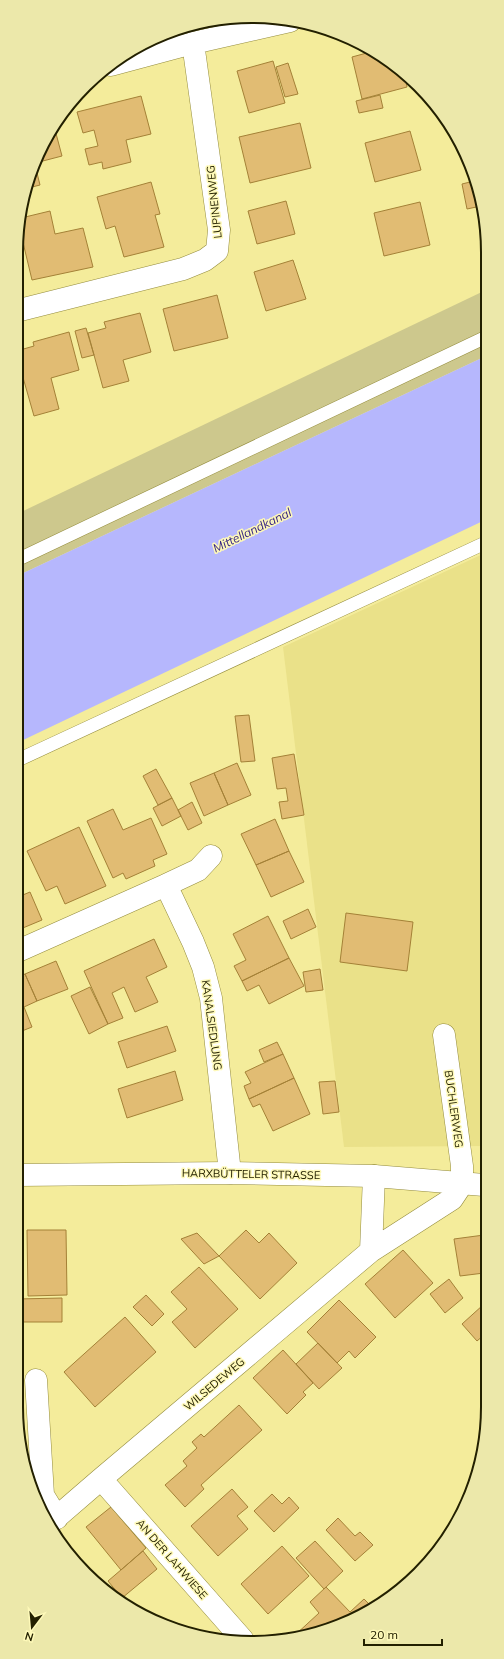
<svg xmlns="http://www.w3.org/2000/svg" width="504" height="1659" viewBox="0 0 504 1659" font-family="Mulish,sans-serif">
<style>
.built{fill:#eae189}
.green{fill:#cdc88d}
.water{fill:#b6b7fd}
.building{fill:#e1bc73;stroke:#a48137}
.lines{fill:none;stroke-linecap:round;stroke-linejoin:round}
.lane-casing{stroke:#948c3d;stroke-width:14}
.street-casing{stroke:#948c3d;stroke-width:23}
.secondary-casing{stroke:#948c3d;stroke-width:23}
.lane{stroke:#fff;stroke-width:13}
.street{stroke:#fff;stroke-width:22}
.secondary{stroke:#fff;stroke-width:22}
.labels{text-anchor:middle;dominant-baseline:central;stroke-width:3;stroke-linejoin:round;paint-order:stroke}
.street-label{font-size:11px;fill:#232000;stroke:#fef9b9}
.water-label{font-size:12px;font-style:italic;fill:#342284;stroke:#fef9b9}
.rim{fill:none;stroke:#232000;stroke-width:2}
</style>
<rect width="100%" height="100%" fill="#f4ec9b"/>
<!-- built -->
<path class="built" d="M485,553L484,1146L344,1147L283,647Z"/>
<!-- green -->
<path class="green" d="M486,290V356L19,575V513Z"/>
<!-- water -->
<path class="water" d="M486,356L485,520L19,742V575Z"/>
<!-- building -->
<path class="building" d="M374,51L405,76L407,87L362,99L352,57Z
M273,61L285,103L249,113L237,71Z
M288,63L298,94L285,97L276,67Z
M380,95L383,108L359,113L356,101Z
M141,96L151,134L126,140L131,162L103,169L102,162L89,165L85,149L98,146L94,130L83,133L77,112Z
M300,123L311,168L250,183L239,137Z
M54,126L62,156L39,162Z
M410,131L421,170L375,182L365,143Z
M36,169L40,185L28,188Z
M474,181L481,206L467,209L462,184Z
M151,182L160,214L155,215L164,247L124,257L115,226L106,229L97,197Z
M286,201L295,234L257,244L248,211Z
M420,202L430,245L384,256L374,213Z
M50,211L55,234L83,228L93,267L32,280L20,230L21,218Z
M293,260L306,299L266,311L254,272Z
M217,295L228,338L174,351L163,309Z
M140,313L151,352L123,360L129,381L103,388L88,333L106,328L104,322Z
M86,328L94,355L82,358L75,331Z
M69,332L79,370L51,378L59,409L34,416L20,367V350L34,346L33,342Z
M249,715L255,761L241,762L235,716Z
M294,754L304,815L282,819L279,802L288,801L286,788L277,789L272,758Z
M237,763L251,795L228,805L214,773Z
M156,769L172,798L158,805L143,776Z
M214,773L228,805L204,816L190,783Z
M172,798L181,816L162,826L153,808Z
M192,802L202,823L188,830L178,810Z
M113,809L123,830L151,818L167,854L153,860L155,866L126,879L123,873L113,878L87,821Z
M275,819L289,851L256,865L241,834Z
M79,827L106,886L65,904L57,886L46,891L27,851Z
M289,851L304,882L271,897L256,865Z
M30,892L42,920L18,930V897Z
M308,909L316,927L291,939L283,921Z
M346,913L413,922L407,971L340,962Z
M268,916L289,958L242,981L234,966L246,960L233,934Z
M154,939L167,967L146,977L158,1002L135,1012L124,987L112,993L123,1018L108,1024L84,971Z
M289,958L304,986L269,1004L259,985L247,991L242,981Z
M56,961L68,989L37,1001L25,974Z
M320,969L323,990L306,992L303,972Z
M25,974L37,1001L24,1007L32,1027L17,1033L18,977Z
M90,987L108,1024L89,1034L71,996Z
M167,1026L176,1051L127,1068L118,1042Z
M277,1042L283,1054L264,1062L259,1050Z
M484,1048V1089L481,1049Z
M283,1054L294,1078L249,1099L244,1086L251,1083L245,1072Z
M175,1071L183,1100L127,1118L118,1089Z
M294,1078L310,1114L273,1131L260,1104L253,1107L249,1099Z
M335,1081L339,1112L323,1114L319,1082Z
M27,1230H66L67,1295L28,1296Z
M246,1230L259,1243L269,1233L297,1263L260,1299L219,1256Z
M197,1233L219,1256L204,1264L181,1239Z
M484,1235V1273L460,1276L454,1239Z
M403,1250L433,1283L395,1318L365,1284Z
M199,1267L238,1309L195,1348L172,1322L187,1309L171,1292Z
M449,1279L463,1298L445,1313L430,1294Z
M146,1295L164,1314L152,1326L133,1307Z
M62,1298V1322H17V1299Z
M339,1300L376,1337L355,1358L349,1351L337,1363L307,1332Z
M483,1305L484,1335L477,1341L462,1324Z
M125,1317L156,1352L95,1407L64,1372Z
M318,1343L342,1368L319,1389L296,1364Z
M16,1349H20V1382H16Z
M283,1350L313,1383L303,1392L306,1395L287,1414L253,1378Z
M239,1405L262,1430L201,1485L204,1489L185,1507L165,1485L187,1466L183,1461L197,1448L192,1442L201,1434L204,1437Z
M232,1489L248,1507L237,1516L248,1529L218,1556L191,1526Z
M272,1494L282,1504L289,1497L299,1508L274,1532L254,1511Z
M111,1507L146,1548L121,1570L86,1527Z
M338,1518L355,1536L360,1532L373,1545L355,1561L326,1530Z
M315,1541L343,1571L324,1589L296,1558Z
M282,1546L309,1576L268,1614L241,1584Z
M143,1551L157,1569L122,1598L108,1581Z
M326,1587L350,1612L364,1599L371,1606L313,1635L294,1636L319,1613L310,1602Z"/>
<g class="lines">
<!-- lane casing -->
<g class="lane-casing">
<path id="lane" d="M19,559L486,337
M18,760L485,543"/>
</g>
<!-- street casing -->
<g class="street-casing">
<path id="street" d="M111,65L193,43L290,21
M20,310L183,269L205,260L217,251L219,230L193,43
M166,885L198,870L211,856
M18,951L166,885L193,942L203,967L211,998L230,1173
M371,1251L374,1176
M36,1380L43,1495L57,1518
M101,1479L243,1640
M50,1523L101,1479L371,1251L452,1199L462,1184V1166L444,1035"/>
</g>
<!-- secondary casing -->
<g class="secondary-casing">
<path id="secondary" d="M17,1175L230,1173L374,1176L484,1185"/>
</g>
<!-- lane -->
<use href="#lane" class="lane"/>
<!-- street -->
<use href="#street" class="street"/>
<!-- secondary -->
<use href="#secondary" class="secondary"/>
</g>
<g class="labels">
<!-- street labels -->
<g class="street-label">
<text transform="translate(214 202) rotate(-96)">LUPINENWEG</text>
<text transform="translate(212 1025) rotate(82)">KANALSIEDLUNG</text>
<text transform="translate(454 1109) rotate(82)">BUCHLERWEG</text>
<text transform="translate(251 1174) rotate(1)">HARXBÜTTELER STRASSE</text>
<text transform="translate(214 1384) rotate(-40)">WILSEDEWEG</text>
<text transform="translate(172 1559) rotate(49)">AN DER LAHWIESE</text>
</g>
<!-- water labels -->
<g class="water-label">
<text transform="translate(252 530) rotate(-26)">Mittellandkanal</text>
</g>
</g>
<!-- crop -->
<path d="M0 0H504V1659H0ZM252 23H252A229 229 0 0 1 481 252V1407A229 229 0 0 1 252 1636H252A229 229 0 0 1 23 1407V252A229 229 0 0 1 252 23Z" fill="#ece8aa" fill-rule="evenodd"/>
<path class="rim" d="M252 23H252A229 229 0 0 1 481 252V1407A229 229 0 0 1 252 1636H252A229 229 0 0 1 23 1407V252A229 229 0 0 1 252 23Z"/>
<!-- north arrow -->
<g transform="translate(32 1627) rotate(196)" stroke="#fef9b9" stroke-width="3" paint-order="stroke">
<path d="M0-3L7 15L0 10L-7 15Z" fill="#232000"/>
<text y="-6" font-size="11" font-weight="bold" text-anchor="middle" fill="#232000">N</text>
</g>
<!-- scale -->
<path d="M364 1639v6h78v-6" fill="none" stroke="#232000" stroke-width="2"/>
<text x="370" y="1639" font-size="12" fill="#232000" stroke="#fef9b9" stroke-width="3" paint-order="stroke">20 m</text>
</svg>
